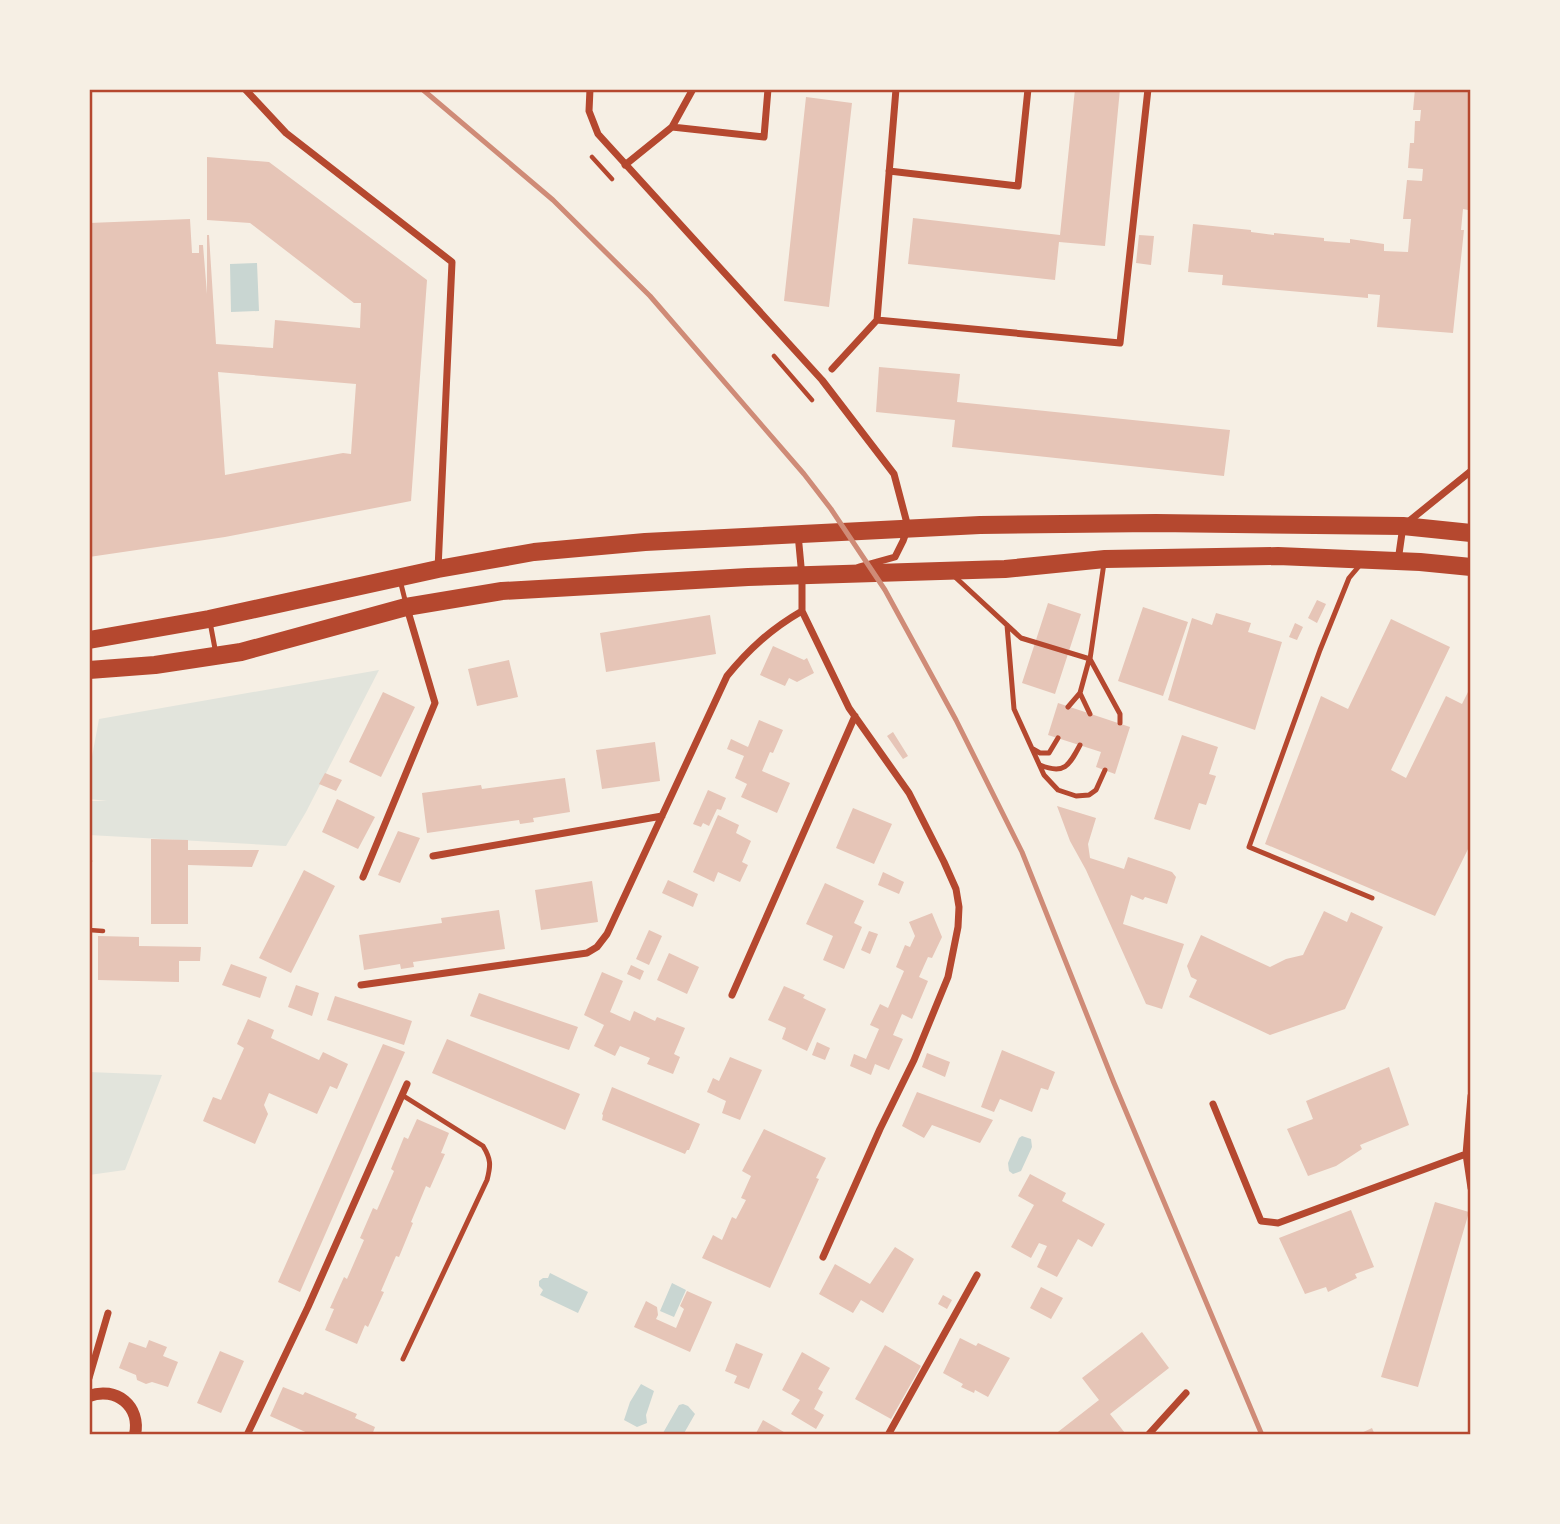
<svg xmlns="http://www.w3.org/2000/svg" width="1560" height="1524" viewBox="0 0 1560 1524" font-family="'Alegreya Sans',sans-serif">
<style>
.green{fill:#e2e4dc}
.water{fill:#c9d6d2}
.building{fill:#e6c5b7;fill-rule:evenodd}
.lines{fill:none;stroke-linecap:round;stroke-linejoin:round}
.path{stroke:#b5482f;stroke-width:4.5}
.service{stroke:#b5482f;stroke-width:5}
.minor{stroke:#b5482f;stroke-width:7}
.tertiary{stroke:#b5482f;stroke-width:12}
.primary{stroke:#b5482f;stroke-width:18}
.rail{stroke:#cf8b77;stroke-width:5}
.neatline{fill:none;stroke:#b5482f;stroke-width:2.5}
</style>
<rect width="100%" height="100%" fill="#f6efe4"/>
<!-- green -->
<path class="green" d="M379,670L306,812L286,846L89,835V801H107L89,799V773L99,719Z
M89,1072L162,1075L125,1170L89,1175Z"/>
<!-- water -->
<path class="water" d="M257,263L259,311L231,312L230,264Z
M1022,1136L1031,1139L1032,1147L1021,1171L1013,1174L1009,1171L1008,1163L1019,1138Z
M550,1273L588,1292L578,1313L540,1295L543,1290L539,1286V1281L543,1278H548Z
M672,1283L686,1290L674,1317L660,1311Z
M641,1384L654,1391L646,1415L647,1423L637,1427L624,1420L630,1402Z
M683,1404L688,1406L695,1414L683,1435H664L663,1433L679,1405Z"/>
<!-- building -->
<path class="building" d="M1075,89H1120L1105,246L1059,242L1055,280L908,264L913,218L1060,235Z
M1415,89H1471V189L1468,210L1463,209L1461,230H1464L1453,333L1377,327L1380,295L1368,294V298L1222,285L1223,275L1188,272L1193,224L1251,230V232L1274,235V233L1324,238V241L1350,243V239L1384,244V251L1408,252L1411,219H1403L1407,180L1422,181L1423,169L1408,168L1410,143H1414L1415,121H1420L1421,110H1413Z
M806,97L852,103L829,307L784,301Z
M207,157L269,162L427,280L411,501L225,537L89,557V223L190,219L192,253H199V245H203L207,294V235H209L216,344L273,348L275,320L360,328L361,303H354L250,223L207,220ZM218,372L356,384L351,454L343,453L225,475Z
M1139,235L1154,236L1151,265L1136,263Z
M879,367L960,374L957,402L1230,430L1224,476L952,447L955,420L876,412Z
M1317,600L1326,604L1317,623L1308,618Z
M1048,603L1081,614L1055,694L1022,683Z
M1143,607L1188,622L1163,696L1118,681Z
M1216,613L1251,623L1248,632L1282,642L1255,730L1168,700L1192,618L1212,625Z
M710,615L716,654L606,672L600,633Z
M1391,619L1450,647L1391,770L1406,778L1446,696L1462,704L1471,686V843L1435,916L1265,844L1321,696L1348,709Z
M1295,623L1303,627L1297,640L1289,637Z
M773,646L804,660L807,658L814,673L797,682L789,678L785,686L760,675Z
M509,660L518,697L477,706L468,669Z
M383,692L415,707L381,777L349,762Z
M1058,703L1130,727L1115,774L1096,767L1101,752L1048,735Z
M759,720L783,730L773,753L770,752L762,771L790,783L777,813L741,797L747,784L735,778L744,756L727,749L731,739L748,747Z
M893,732L908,756L903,759L887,736Z
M1182,735L1218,747L1209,774L1216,776L1206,805L1199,803L1190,830L1154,819Z
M655,742L660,781L602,789L596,750Z
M325,773L342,780L336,791L319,784Z
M565,778L570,812L533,818L534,822L520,824L519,820L427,833L422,793L481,785L482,789Z
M708,790L726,798L721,810L717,809L709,826L703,823L701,827L693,824Z
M337,799L375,817L358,849L322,832Z
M1057,806L1096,818L1088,844L1090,858L1124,869L1128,857L1172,872L1176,877L1167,904L1145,897L1143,900L1131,895L1123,924L1184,944L1162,1009L1146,1004L1086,870L1070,841Z
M853,808L892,824L874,864L836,848Z
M718,815L739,825L736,833L751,841L742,862L748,865L740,882L718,872L714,882L693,872Z
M398,831L420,838L400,883L378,875Z
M151,839L188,840V850H259L252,867L188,865V924H151Z
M304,870L335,886L291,973L259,958Z
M883,872L904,882L899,894L878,885Z
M668,880L698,894L693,907L662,893Z
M592,881L598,922L541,930L535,890Z
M825,883L864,901L854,923L862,927L844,969L823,960L833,936L806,924Z
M499,910L505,949L413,962L414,967L401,969L400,964L364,970L359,935L442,923L441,918Z
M1324,911L1347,922L1351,912L1383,927L1345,1009L1270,1035L1189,997L1197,980L1191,977L1187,966L1201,935L1270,967L1286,959L1303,955Z
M932,913L942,937L932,958L928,957L919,977L928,981L912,1019L902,1014L893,1035L903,1039L889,1070L875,1064L871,1075L850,1066L854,1054L866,1059L879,1029L870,1025L880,1004L888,1008L904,971L896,967L905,945L910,947L915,936L909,922Z
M649,930L662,936L649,965L636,959Z
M869,931L878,934L870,954L861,950Z
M98,936L139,937V946L201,947L200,961H179V982L98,980Z
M669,953L699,967L687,994L657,980Z
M231,964L267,977L260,998L222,985Z
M631,965L644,971L640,980L627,974Z
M602,972L623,981L610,1012L630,1021L634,1011L655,1021L657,1017L685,1028L674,1054L680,1057L673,1074L647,1064L650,1058L620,1046L615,1056L594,1046L604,1025L584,1015Z
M296,985L319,993L312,1016L288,1007Z
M784,986L805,995L803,998L826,1009L807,1051L782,1039L786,1028L768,1020Z
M479,993L578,1027L569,1050L470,1016Z
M335,996L412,1021L404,1045L327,1020Z
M248,1019L274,1030L271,1038L319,1060L323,1052L348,1064L337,1089L330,1086L317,1114L269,1093L264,1105L268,1114L255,1144L203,1121L213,1097L221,1100L244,1048L237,1044Z
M447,1039L580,1094L565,1130L432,1073Z
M817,1042L830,1048L825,1060L812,1055Z
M383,1044L405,1052L300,1292L278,1282Z
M1002,1050L1055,1072L1048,1090L1041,1088L1032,1112L1000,1099L994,1112L981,1107Z
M927,1053L950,1062L945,1077L922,1067Z
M730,1057L762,1070L740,1120L722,1113L726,1101L707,1092L713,1078L719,1081Z
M1389,1067L1409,1125L1360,1145L1362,1149L1336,1166L1308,1176L1287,1129L1313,1119L1306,1101Z
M612,1087L700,1124L689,1150H687L685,1154L602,1120L603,1115L602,1114Z
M917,1092L993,1120L980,1143L932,1125L924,1138L902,1126Z
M417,1119L449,1133L441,1153L445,1154L430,1188L426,1186L411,1222L413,1223L399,1257L396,1256L381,1291L384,1292L368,1327L365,1325L357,1344L325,1330L334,1309L330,1308L344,1277L347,1279L364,1240L360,1238L373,1208L377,1210L394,1171L391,1169L404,1137L408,1139Z
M764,1129L826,1158L816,1178L819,1179L770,1288L702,1258L713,1235L722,1240L732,1217L736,1219L746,1200L741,1198L751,1176L742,1171Z
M1030,1174L1066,1193L1062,1201L1105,1224L1092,1247L1078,1239L1057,1277L1037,1267L1047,1246L1039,1243L1031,1258L1011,1247L1034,1205L1018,1196Z
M1435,1202L1469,1212L1418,1387L1381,1377Z
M1351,1210L1374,1267L1355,1274L1357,1278L1328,1292L1326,1287L1305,1294L1279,1238Z
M895,1247L914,1259L883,1313L861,1300L853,1313L819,1294L835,1264L870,1284Z
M1041,1287L1063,1298L1051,1319L1030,1308Z
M687,1291L712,1302L690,1352L634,1327L646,1301L657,1307L658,1315L656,1319L676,1328L684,1309L680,1306Z
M943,1295L952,1300L947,1309L938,1304Z
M1142,1332L1169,1368L1110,1414L1125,1433L1054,1435L1099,1400L1082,1378Z
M960,1338L976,1346L978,1343L1010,1358L988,1397L975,1390L974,1393L961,1387L963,1384L943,1373Z
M149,1340L167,1347L163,1356L178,1362L168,1387L152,1382L146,1384L137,1380L136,1375L119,1368L129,1342L146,1348Z
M736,1343L763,1354L749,1389L734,1383L737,1376L725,1371Z
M885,1345L921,1366L891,1419L855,1399Z
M220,1351L244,1361L221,1413L197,1403Z
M802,1352L830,1368L818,1389L823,1392L814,1409L824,1415L816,1429L791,1414L800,1400L782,1390Z
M283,1387L303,1395L305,1392L357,1414L355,1418L375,1427L372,1435H312L270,1416Z
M763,1420L777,1428L789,1435H755Z
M1372,1428L1375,1435H1357Z"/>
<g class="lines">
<!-- path -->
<path class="path" d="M592,157L612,179
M774,356L812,400
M89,861H90
M89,930L103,931"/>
<!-- service -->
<path class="service" d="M1360,565L1349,578L1320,650L1249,847L1372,898
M954,576L1021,638L1090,659L1104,563
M400,580L406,604
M210,622L216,654
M1007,625L1014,709L1044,775L1058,790L1076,796L1089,795L1096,790L1105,770
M1090,659L1120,714V723
M1080,693L1090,714
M1068,707L1080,693L1089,660
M1033,749L1040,753H1049L1058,738
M1040,765C1064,775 1069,766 1080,745
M402,1095L483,1146C491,1159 491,1165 487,1180L403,1359"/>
<!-- minor -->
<path class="minor" d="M245,89L286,133L452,262L438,569
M590,89L589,111L598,134L822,380L894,474L908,527L903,541L895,557L859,567
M672,127L764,137L768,89
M625,165L672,127L693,89
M889,171L1018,186L1028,89
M877,320L1120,343L1148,89
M832,369L877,320L896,89
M798,534L802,577V611L849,708L909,793L944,862L956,889L959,907L958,927L948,977L914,1060L880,1129L823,1257
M1398,561L1403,526L1471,471
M433,856L662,816
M363,877L435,703L407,608
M361,985L587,953L597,947L607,934L727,676C749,649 771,629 802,611
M732,995L855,716
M1471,1096L1466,1154L1471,1188
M1213,1104L1261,1221L1278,1223L1466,1154
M89,1378L108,1313
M247,1435L308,1307L407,1084
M888,1435L977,1275
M1148,1435L1186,1393"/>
<!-- tertiary -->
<path class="tertiary" d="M89,1396C116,1386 141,1406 135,1435"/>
<!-- primary -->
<path class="primary" d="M89,640L209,619L438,569L534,552L645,542L980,525L1156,523L1403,526L1471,533
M89,670L155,665L241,652L406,607L502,591L748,577L1005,569L1105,559L1278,556L1420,562L1471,567"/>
<!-- rail -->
<path class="rail" d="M422,89L553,200L650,296L804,474L831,509L885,590L956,720L1022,852L1114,1083L1262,1435"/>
</g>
<!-- border -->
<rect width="1560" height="1524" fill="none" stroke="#f6efe4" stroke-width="182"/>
<rect x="91" y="91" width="1378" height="1342" class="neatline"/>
</svg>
